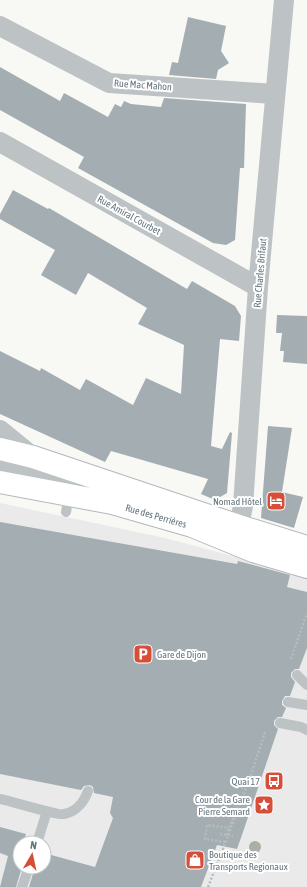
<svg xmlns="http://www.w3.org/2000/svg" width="307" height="887" viewBox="0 0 307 887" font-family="'Asap Condensed',sans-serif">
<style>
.built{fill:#e9eae9;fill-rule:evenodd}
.building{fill:#a4aeb2}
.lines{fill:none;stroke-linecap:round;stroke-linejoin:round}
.secondary-casing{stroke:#b2b8bc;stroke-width:24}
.path{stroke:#b8bcbe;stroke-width:2.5;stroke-dasharray:2 2;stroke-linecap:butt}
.lane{stroke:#bdc2c5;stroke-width:10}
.street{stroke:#bdc2c5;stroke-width:20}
.secondary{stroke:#fff;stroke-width:22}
.tree{fill:#a9b1a5}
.labels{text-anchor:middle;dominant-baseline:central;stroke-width:4;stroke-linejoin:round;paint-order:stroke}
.street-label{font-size:10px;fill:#65767e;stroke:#fff}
.poi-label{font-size:10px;fill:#65767e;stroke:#fff;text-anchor:end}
</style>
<rect width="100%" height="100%" fill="#f8f8f5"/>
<!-- built -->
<path class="built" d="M0,503L165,538L307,576V887H0ZM20,843H44V867H20Z"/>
<!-- building -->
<path class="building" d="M188,17L226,26L221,51L229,63L218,70L216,79L169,75L172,62L178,63Z
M0,67L60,101L64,93L108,117L115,104L121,107L124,101L131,104L161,107L164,98L246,104L244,168H240L235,240L226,245L213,243L78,168L84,157L0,110Z
M13,190L48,209L49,208L187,289L192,281L235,306L241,316L239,341L220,339L211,446L222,449L230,432L232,433L227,493L215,500L201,494L208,479L111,451L105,462L0,414V351L40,371L41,368L80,390L86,379L133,405L146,378L181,394L184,345L138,324L147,308L88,273L76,295L41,275L55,250L0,219V214Z
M277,315L307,316V364L283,362L284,351H280L282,333H276Z
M268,426L292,428L282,492L303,497L294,528L261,518Z
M0,522L237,564L238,561L290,575L287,587L307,592V648L299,669H295L291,673V677L295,682L290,696H285L282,701V705L286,708L282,717H278L274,721V725L278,729L243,832L237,849L217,845L201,887H29L35,867H44V853L95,867L113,818L110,813L113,797L94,793L93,787L90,785L84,786L81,790L0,774Z
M0,827L26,834L23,843H20V867H22L16,887H0L8,856L0,853Z"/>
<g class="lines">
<!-- secondary casing -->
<g class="secondary-casing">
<path id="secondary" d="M0,449L33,457L239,526L307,547
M0,482L112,503L192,526L253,551L307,567"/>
</g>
<!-- path -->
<path class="path" d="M291,659L307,613
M237,786L245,788
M220,834L233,836
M227,835L229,828L249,781L265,732
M225,842L205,839L207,825L229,828
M208,887L235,818"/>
<!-- lane -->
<path class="lane" d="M66,512L69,495
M297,675L307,685
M288,702L307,705
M280,723L301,727L307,730
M0,799C10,801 59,816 64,814C76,812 84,802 88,791
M37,843L47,811
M22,887L29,867"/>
<!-- street -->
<path class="street" d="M0,26L109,83L275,94
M0,142L258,287
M0,430L33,457
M0,468L73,476
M226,536L239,526L243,506L258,287L284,0"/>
<!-- secondary -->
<use href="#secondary" class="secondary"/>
</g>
<!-- trees -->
<circle class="tree" cx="255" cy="847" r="6"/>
<!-- icons -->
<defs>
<g id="hotel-square" transform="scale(1)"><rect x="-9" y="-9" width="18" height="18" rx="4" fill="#d64e38" stroke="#fff"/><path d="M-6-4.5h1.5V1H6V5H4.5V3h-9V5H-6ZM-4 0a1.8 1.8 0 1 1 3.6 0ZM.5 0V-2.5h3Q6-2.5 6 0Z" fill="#fff"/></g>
<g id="parking-square" transform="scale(1)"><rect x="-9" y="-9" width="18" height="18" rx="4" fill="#d64e38" stroke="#fff"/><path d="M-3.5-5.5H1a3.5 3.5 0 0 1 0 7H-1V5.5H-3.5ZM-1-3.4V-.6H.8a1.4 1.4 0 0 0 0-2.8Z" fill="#fff"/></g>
<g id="bus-square" transform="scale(1)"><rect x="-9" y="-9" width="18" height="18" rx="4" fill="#d64e38" stroke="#fff"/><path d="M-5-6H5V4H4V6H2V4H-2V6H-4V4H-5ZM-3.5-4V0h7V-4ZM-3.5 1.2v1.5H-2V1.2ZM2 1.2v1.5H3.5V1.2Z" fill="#fff"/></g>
<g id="sight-square" transform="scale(1)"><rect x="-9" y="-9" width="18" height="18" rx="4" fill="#d64e38" stroke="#fff"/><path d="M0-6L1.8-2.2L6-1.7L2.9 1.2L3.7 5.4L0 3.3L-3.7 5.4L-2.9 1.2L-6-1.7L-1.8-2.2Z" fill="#fff"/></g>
<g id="shop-square" transform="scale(1)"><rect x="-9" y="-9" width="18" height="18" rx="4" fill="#d64e38" stroke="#fff"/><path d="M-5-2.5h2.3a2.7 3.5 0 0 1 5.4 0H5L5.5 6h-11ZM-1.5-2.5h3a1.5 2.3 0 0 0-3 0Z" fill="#fff"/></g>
</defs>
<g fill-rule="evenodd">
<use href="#hotel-square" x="276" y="501"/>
<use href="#parking-square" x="143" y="654"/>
<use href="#bus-square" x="274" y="781"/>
<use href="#sight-square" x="264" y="805"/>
<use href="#shop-square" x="195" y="860"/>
</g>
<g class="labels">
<!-- street labels -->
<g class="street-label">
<text transform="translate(143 85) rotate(4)">Rue Mac Mahon</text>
<text transform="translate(129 215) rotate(29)">Rue Amiral Courbet</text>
<text transform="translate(260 273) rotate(-85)">Rue Charles Brifaut</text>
<text transform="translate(156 516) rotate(16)">Rue des Perrières</text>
</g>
<!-- poi labels -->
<g class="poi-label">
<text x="262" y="501">Nomad Hôtel</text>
<text x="157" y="654" text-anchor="start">Gare de Dijon</text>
<text x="260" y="781">Quai 17</text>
<text x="250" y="799">Cour de la Gare<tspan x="250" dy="12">Pierre Semard</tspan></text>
<text x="209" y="854" text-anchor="start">Boutique des<tspan x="209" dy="12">Transports Regionaux</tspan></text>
</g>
</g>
<!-- north arrow -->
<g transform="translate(32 855) rotate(9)"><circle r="19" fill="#ffffff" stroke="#c1c8cb"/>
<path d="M0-3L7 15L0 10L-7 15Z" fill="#d64e38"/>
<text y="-6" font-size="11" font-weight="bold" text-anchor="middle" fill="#65767e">N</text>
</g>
</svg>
